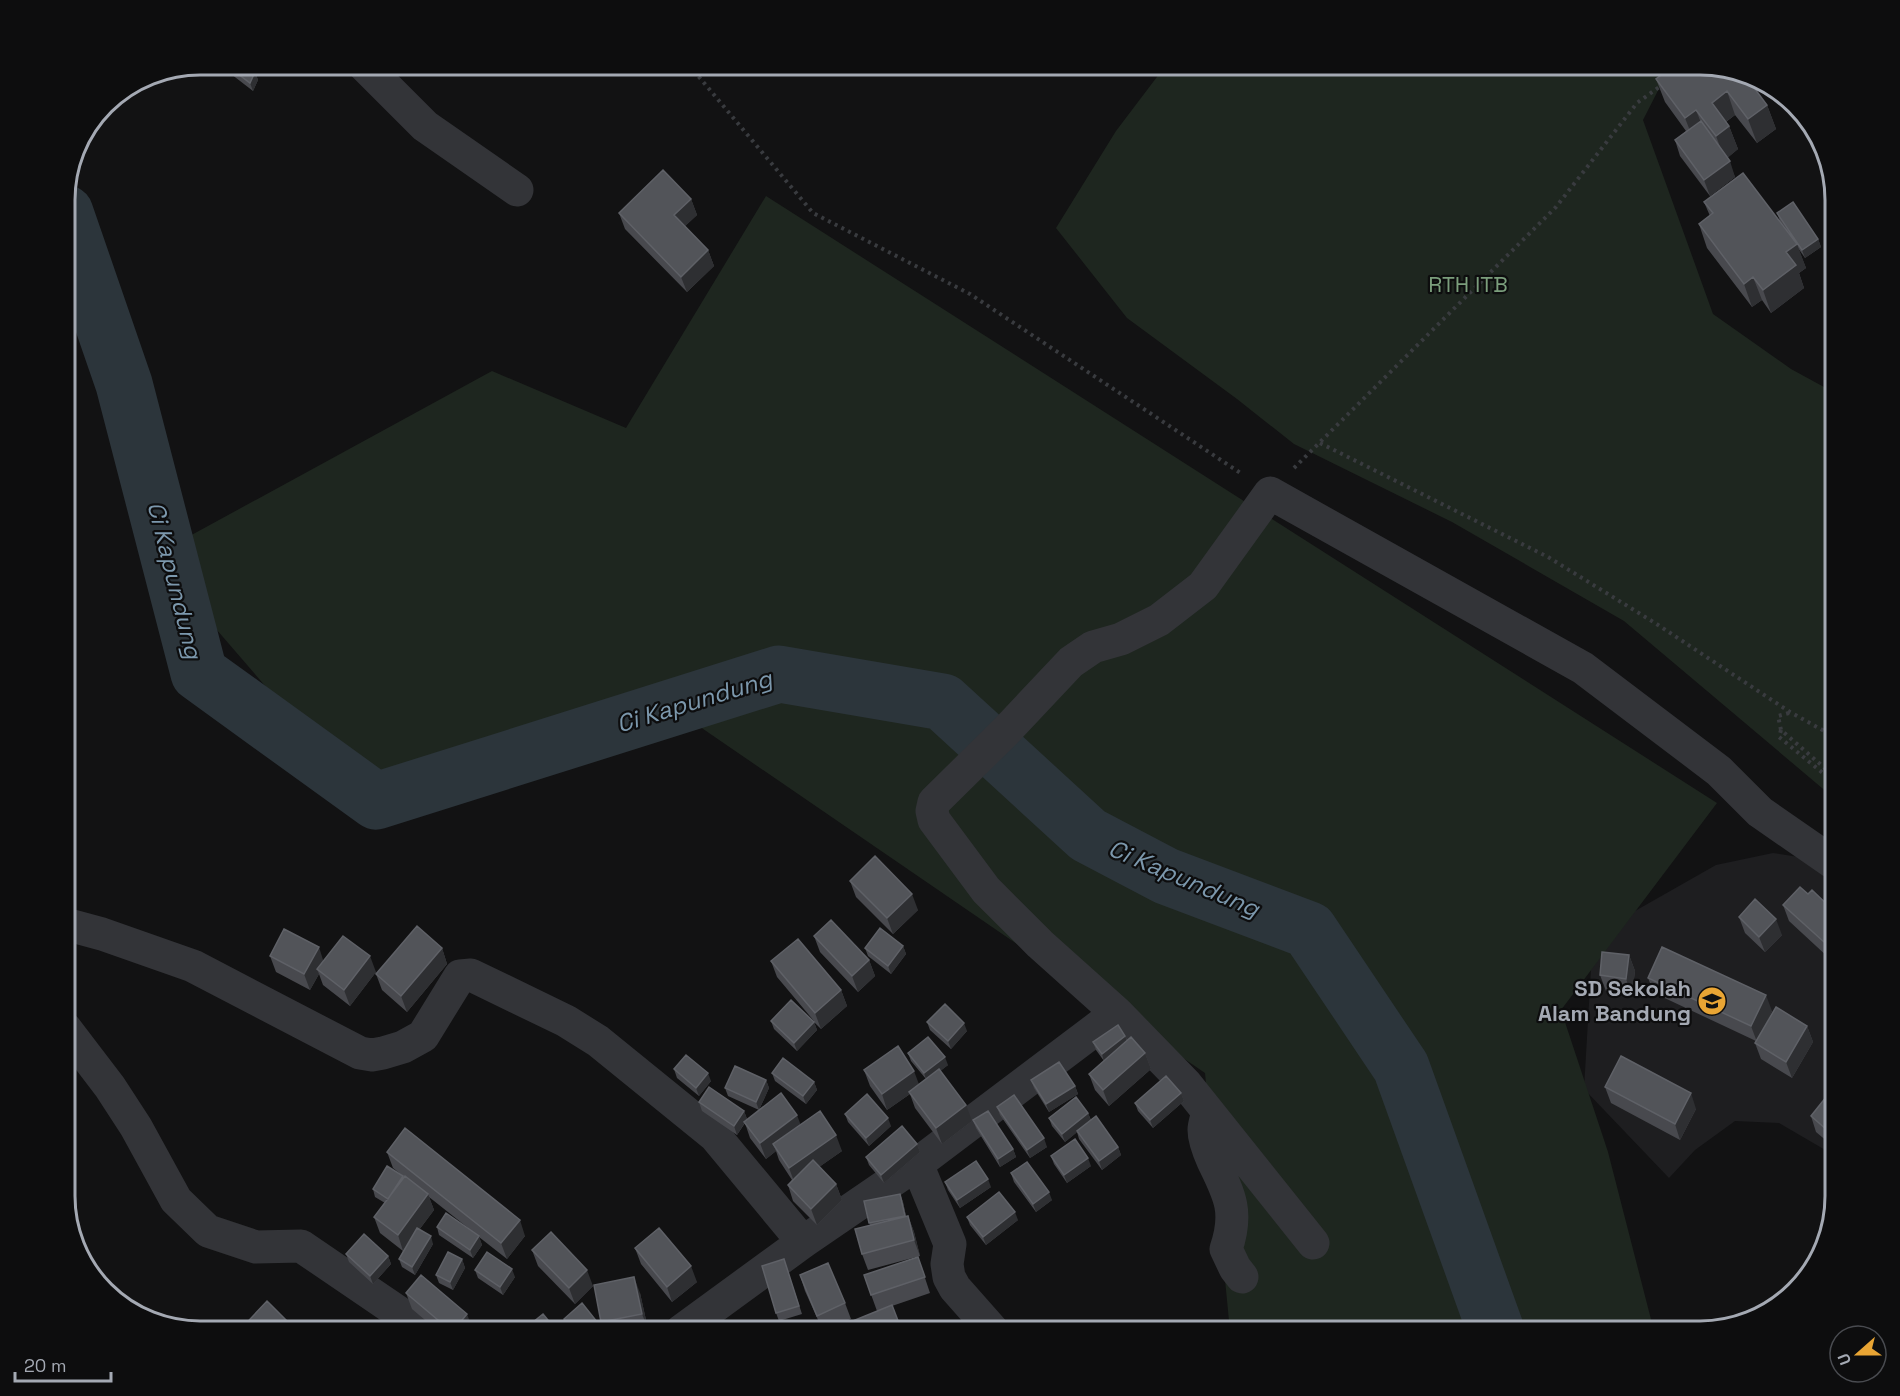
<svg xmlns="http://www.w3.org/2000/svg" width="1900" height="1396" viewBox="0 0 1900 1396" font-family="'Space Grotesk',sans-serif">
<style>
.built{fill:#1e1e20}
.green{fill:#1e261f}
.lines{fill:none;stroke-linecap:round;stroke-linejoin:round}
.river{stroke:#2c353b;stroke-width:57}
.path{stroke:#393b3f;stroke-width:4;stroke-dasharray:3 4.5;stroke-linecap:butt}
.minor{stroke:#333438;stroke-width:33}
.wall{fill:#48494e}
.shaded-wall{fill:#2e2f32}
.building{fill:#525459;stroke:#5f6167;stroke-width:1.5}
.labels{text-anchor:middle;dominant-baseline:central;stroke-width:4.5;stroke-linejoin:round;paint-order:stroke}
.park-label{font-size:22px;fill:#7b9e7c;stroke:#0d0d0e}
.poi-label{font-size:22px;font-weight:bold;fill:#a4a9b3;stroke:#0d0d0e;text-anchor:end}
.water-label{font-size:24px;font-style:italic;fill:#7c98ad;stroke:#0d0d0e}
.rim{fill:none;stroke:#a4a9b3;stroke-width:3}
</style>
<rect width="100%" height="100%" fill="#121213"/>
<!-- built -->
<path class="built" d="M1773,853L1805,858L1835,877V1169L1827,1151L1779,1123L1735,1121L1695,1150L1669,1178L1584,1089L1591,969L1635,911L1716,865Z"/>
<!-- green -->
<path class="green" d="M1166,65H1671L1643,120L1713,314L1791,369L1835,393V799L1624,621L1452,522L1294,444L1237,399L1127,318L1056,228L1116,131Z
M766,196L1717,803L1561,1010L1608,1152L1654,1331H1230L1205,1073L655,696L348,782L153,556L492,371L626,428Z"/>
<g class="lines">
<!-- river -->
<path class="river" d="M65,213L124,384L199,673L376,801L779,674L943,702L1088,835L1166,876L1309,930L1401,1067L1496,1331"/>
<!-- path -->
<path class="path" d="M689,65L813,213L970,294L1242,474
M1320,443L1548,557L1655,623L1790,712L1835,737
M1294,468L1556,207L1637,103L1662,85
M1789,713L1778,716L1781,730L1835,777
M1781,730L1779,737L1835,783"/>
<!-- minor -->
<path class="minor" d="M364,65L425,126L517,190
M65,924L102,934L193,966L360,1053L372,1055L383,1053L403,1047L423,1036L460,976L471,975L566,1021L598,1041L715,1136L803,1242
M65,1028L110,1087L136,1127L176,1200L208,1231L256,1247L301,1246L426,1331
M1208,1112C1207,1117 1204,1124 1204,1130C1204,1140 1209,1152 1213,1161C1229,1194 1239,1211 1226,1249L1235,1268L1242,1277
M917,1164L950,1244L947,1264L949,1277L955,1288L993,1331
M1313,1243L1186,1084L1117,1013L1040,944L986,890L934,820L932,811L934,802L1006,731L1071,662L1093,647L1121,639L1159,620L1203,586L1270,493L1583,668L1719,771L1760,812L1835,864
M681,1331L803,1242L917,1164L1117,1013"/>
</g>
<!-- wall -->
<path class="wall" d="M218,64H248L255,72L258,80L253,91Z
M1676,64L1767,105L1776,129L1757,143L1735,115L1726,122L1729,126L1738,149L1727,158L1735,177L1710,196L1680,156L1675,140L1686,131L1665,102L1656,79Z
M691,199L697,215L685,226L708,250L714,266L687,292L625,229L619,213Z
M1704,202L1786,229L1780,221L1777,213L1818,239L1821,247L1805,258L1798,248L1806,268L1799,273L1804,288L1771,313L1762,300L1752,307L1707,248L1699,224L1710,216Z
M850,881L918,910L893,934L856,897Z
M1808,894L1829,958L1789,921L1783,905Z
M1739,917L1782,935L1765,952L1745,933Z
M814,936L869,960L875,976L858,992L820,952Z
M903,946L906,954L891,974L868,956L865,948Z
M442,948L447,964L407,1012L382,990L376,974Z
M1629,955L1635,971L1632,994L1606,991L1600,975Z
M270,956L324,961L376,972L350,1006L323,985L319,974L310,990L276,972Z
M771,961L841,990L847,1006L821,1029L814,1022L817,1030L797,1051L774,1029L771,1021H814L777,977Z
M1648,978L1772,1011L1762,1031L1807,1026L1813,1042L1792,1078L1761,1059L1755,1043L1756,1041L1654,993Z
M927,1022L967,1031L951,1049L930,1030Z
M1125,1036L1127,1040L1145,1053L1151,1069L1109,1106L1095,1090L1089,1074L1104,1061L1096,1050L1093,1042Z
M908,1053L948,1065L940,1071L972,1121L942,1144L915,1108L910,1094L887,1110L870,1086L864,1070L919,1084L926,1079L911,1061Z
M674,1069L711,1081L699,1096L677,1078Z
M772,1073L814,1082L817,1090L806,1104L775,1081Z
M766,1080L769,1088L759,1110L728,1096L725,1088Z
M1031,1080L1075,1086L1078,1094L1049,1112L1034,1088Z
M1835,1086V1148L1816,1132L1811,1116Z
M1605,1087L1696,1109L1680,1140L1611,1103Z
M1181,1093L1184,1101L1153,1128L1138,1111L1135,1103Z
M699,1102L744,1111L747,1119L801,1125L842,1151L819,1167L836,1184L842,1200L817,1225L793,1201L788,1185L792,1180L779,1160L776,1151L766,1159L750,1138L745,1123L737,1135L702,1111Z
M997,1107L1047,1147L1030,1158L1000,1115Z
M1088,1113L1091,1120L1118,1147L1121,1155L1102,1170L1079,1139L1077,1132L1065,1142L1052,1126L1049,1118Z
M845,1114L891,1126L869,1146L848,1122Z
M973,1120L1013,1149L1016,1157L1000,1167L976,1128Z
M917,1144L920,1152L884,1183L869,1165L866,1157Z
M387,1152L525,1236L507,1259L479,1237L482,1245L473,1258L439,1235L437,1227L477,1235L429,1197L434,1210L419,1230L433,1244L415,1275L402,1267L399,1259L403,1251L380,1233L374,1217L385,1203L375,1197L373,1189L403,1176L393,1168Z
M1051,1156L1091,1166L1067,1183L1054,1164Z
M1011,1173L1052,1200L1036,1212L1014,1182Z
M945,1182L991,1187L960,1208L948,1190Z
M900,1194L903,1202L906,1216H908L914,1232L920,1256L868,1270L862,1254L870,1225L869,1223Z
M967,1217L1018,1220L986,1245L970,1225Z
M635,1248L697,1282L672,1302L641,1264Z
M532,1250L593,1286L575,1304L538,1266Z
M346,1254L388,1256L391,1264L373,1284L349,1262Z
M918,1257L930,1293L892,1306L902,1331H851L889,1307L877,1311L864,1275Z
M462,1259L465,1268L453,1290L439,1283L436,1275Z
M787,1268L802,1314L779,1321L776,1313Z
M475,1270L515,1277L503,1295L478,1278Z
M800,1275L845,1303L851,1319L823,1331L805,1291Z
M406,1293L473,1330L472,1331H438L412,1309Z
M640,1293L648,1329L638,1331H604L601,1322Z
M564,1319L598,1323L601,1331H570L567,1327Z"/>
<!-- shaded-wall -->
<path class="shaded-wall" d="M255,72L258,80L253,91L250,83Z
M1727,91L1735,115L1720,126L1712,103Z
M1767,105L1776,129L1757,143L1748,119Z
M1696,110L1705,133L1694,141L1685,118Z
M1729,126L1738,149L1725,160L1716,136Z
M1730,161L1735,177L1710,196L1704,180Z
M691,199L697,215L680,231L674,215Z
M1818,239L1821,247L1805,258L1802,250Z
M1797,244L1806,268L1799,273L1804,288L1771,313L1763,290L1786,252Z
M708,250L714,266L687,292L681,277Z
M1753,277L1762,300L1752,307L1744,284Z
M912,894L918,910L893,934L887,918Z
M1776,919L1782,935L1765,952L1759,937Z
M1835,929V951L1829,958L1824,942Z
M903,946L906,954L891,974L888,966Z
M319,947L324,963L317,969L319,974L310,990L304,974Z
M442,948L447,964L407,1012L401,996Z
M1629,955L1635,971L1632,994L1626,979Z
M370,956L376,972L350,1006L344,990Z
M869,960L875,976L858,992L852,976Z
M841,990L847,1006L821,1029L815,1013Z
M1766,995L1772,1011L1757,1042L1751,1026Z
M814,1022L817,1030L797,1051L794,1043Z
M964,1023L967,1031L951,1049L948,1041Z
M1807,1026L1813,1042L1792,1078L1786,1062Z
M1125,1036L1128,1044L1104,1062L1102,1054Z
M1145,1053L1151,1069L1109,1106L1103,1090Z
M945,1057L948,1065L927,1082L924,1073Z
M914,1071L920,1087L887,1110L882,1094Z
M708,1073L711,1081L699,1096L696,1088Z
M766,1080L769,1088L759,1110L756,1102Z
M814,1082L817,1090L806,1104L803,1096Z
M1075,1086L1078,1094L1049,1112L1046,1104Z
M1181,1093L1184,1101L1153,1128L1150,1120Z
M1691,1093L1696,1109L1680,1140L1675,1124Z
M966,1105L972,1121L942,1144L936,1128Z
M744,1111L747,1119L737,1135L734,1126Z
M1088,1113L1091,1121L1065,1142L1062,1134Z
M797,1115L803,1131L773,1144L776,1151L766,1159L760,1143Z
M888,1118L891,1126L869,1146L866,1138Z
M836,1135L842,1151L795,1184L789,1168Z
M1044,1138L1047,1147L1030,1158L1027,1150Z
M917,1144L920,1152L884,1183L881,1175Z
M1118,1147L1121,1155L1102,1170L1099,1161Z
M1013,1149L1016,1157L1000,1167L998,1159Z
M1088,1158L1091,1166L1067,1183L1064,1175Z
M988,1179L991,1187L960,1208L957,1200Z
M836,1184L842,1200L817,1225L811,1209Z
M1049,1192L1052,1200L1036,1212L1033,1204Z
M428,1194L434,1210L403,1251L398,1235Z
M900,1194L903,1202L908,1225L905,1216Z
M1015,1212L1018,1220L986,1245L983,1237Z
M908,1216L914,1232L920,1256L914,1240Z
M520,1220L525,1236L507,1259L501,1243Z
M431,1236L433,1244L415,1275L412,1267Z
M479,1236L482,1245L473,1258L470,1250Z
M388,1256L391,1264L373,1284L370,1276Z
M462,1259L465,1268L453,1290L450,1282Z
M691,1266L697,1282L672,1302L667,1287Z
M512,1269L515,1277L503,1295L500,1287Z
M587,1270L593,1286L575,1304L569,1288Z
M634,1277L640,1293L648,1329L642,1314Z
M467,1314L473,1330L472,1331H453Z
M288,1322L292,1331H279Z
M598,1323L601,1331H587Z"/>
<!-- building -->
<path class="building" d="M225,64H248L255,72L250,83Z
M1676,64H1701L1749,81L1767,105L1748,119L1727,91L1712,103L1729,126L1716,136L1696,110L1685,118L1656,79Z
M1701,121L1730,161L1704,180L1675,140Z
M663,170L691,199L674,215L708,250L681,277L619,213Z
M1743,173L1797,244L1786,252L1796,265L1763,290L1753,277L1744,284L1699,224L1713,213L1704,202Z
M1793,202L1818,239L1802,250L1777,213Z
M875,856L912,894L887,918L850,881Z
M1800,887L1808,894L1812,890L1835,912V929L1824,942L1783,905Z
M1755,899L1776,919L1759,937L1739,917Z
M831,920L869,960L852,976L814,936Z
M417,926L442,948L401,996L376,974Z
M880,928L903,946L888,966L865,948Z
M284,929L319,947L304,974L270,956Z
M343,936L370,956L344,990L317,969Z
M798,939L841,990L815,1013L771,961Z
M1662,947L1766,995L1751,1026L1648,978Z
M1602,952L1629,955L1626,979L1600,975Z
M791,1000L814,1022L794,1043L771,1021Z
M945,1004L964,1023L948,1041L927,1022Z
M1776,1007L1807,1026L1786,1062L1755,1043Z
M1118,1025L1125,1036L1102,1054L1093,1042Z
M928,1037L945,1057L924,1073L908,1053Z
M1131,1037L1145,1053L1103,1090L1089,1074Z
M898,1046L914,1071L882,1094L864,1070Z
M686,1055L708,1073L696,1088L674,1069Z
M1621,1056L1691,1093L1675,1124L1605,1087Z
M783,1058L814,1082L803,1096L772,1073Z
M1059,1062L1075,1086L1046,1104L1031,1080Z
M735,1066L766,1080L756,1102L725,1088Z
M939,1069L966,1105L936,1128L909,1092Z
M1166,1076L1181,1093L1150,1120L1135,1103Z
M1835,1086V1137L1811,1116Z
M709,1087L744,1111L734,1126L699,1102Z
M781,1093L797,1115L760,1143L744,1122Z
M867,1094L888,1118L866,1138L845,1114Z
M1014,1095L1044,1138L1027,1150L997,1107Z
M1076,1097L1088,1113L1062,1134L1049,1118Z
M820,1111L836,1135L789,1168L773,1144Z
M988,1111L1013,1149L998,1159L973,1120Z
M1096,1116L1118,1147L1099,1161L1077,1131Z
M902,1126L917,1144L881,1175L866,1157Z
M405,1128L520,1220L501,1243L387,1152Z
M1075,1139L1088,1158L1064,1175L1051,1156Z
M813,1160L836,1184L811,1209L788,1185Z
M976,1161L988,1179L957,1200L945,1182Z
M1027,1162L1049,1192L1033,1204L1011,1173Z
M387,1166L403,1176L388,1199L373,1189Z
M405,1176L428,1194L398,1235L374,1217Z
M999,1192L1015,1212L983,1237L967,1217Z
M900,1194L905,1216L869,1223L864,1201Z
M446,1213L479,1236L470,1250L437,1227Z
M908,1216L914,1240L862,1254L855,1229Z
M417,1228L431,1236L412,1267L399,1259Z
M659,1228L691,1266L667,1287L635,1248Z
M551,1232L587,1270L569,1288L532,1250Z
M364,1234L388,1256L370,1276L346,1254Z
M448,1252L462,1259L450,1282L436,1275Z
M487,1252L512,1269L500,1287L475,1270Z
M918,1257L925,1277L871,1295L864,1275Z
M784,1259L799,1306L776,1313L762,1266Z
M828,1263L845,1303L817,1316L800,1275Z
M421,1275L467,1314L453,1331H451L406,1293Z
M634,1277L642,1314L601,1322L594,1285Z
M267,1301L288,1322L279,1331H239Z
M582,1303L598,1323L587,1331H574L564,1319Z
M892,1305L902,1331H852L848,1323Z
M543,1314L557,1331H522Z
M392,1328L395,1331H388Z"/>
<!-- icons -->
<defs>
<g id="school-disc" transform="scale(1.5)"><circle r="9.5" fill="#e9a534" stroke="#0d0d0e"/><path d="M0-5L7-2L0 1L-7-2ZM-4 1L0 2.5L4 1V4Q0 6-4 4Z" fill="#111"/></g>
</defs>
<g fill-rule="evenodd">
<use href="#school-disc" x="1712" y="1001"/>
</g>
<g class="labels">
<!-- park labels -->
<g class="park-label">
<text x="1468" y="284">RTH ITB</text>
</g>
<!-- poi labels -->
<g class="poi-label">
<text x="1691" y="988">SD Sekolah<tspan x="1691" dy="25">Alam Bandung</tspan></text>
</g>
<!-- water labels -->
<g class="water-label">
<text transform="translate(175 580) rotate(76)">Ci Kapundung</text>
<text transform="translate(694 701) rotate(-17)">Ci Kapundung</text>
<text transform="translate(1184 878) rotate(23)">Ci Kapundung</text>
</g>
</g>
<!-- crop -->
<path d="M0 0H1900V1396H0ZM200 75H1700A125 125 0 0 1 1825 200V1196A125 125 0 0 1 1700 1321H200A125 125 0 0 1 75 1196V200A125 125 0 0 1 200 75Z" fill="#0d0d0e" fill-rule="evenodd"/>
<path class="rim" d="M200 75H1700A125 125 0 0 1 1825 200V1196A125 125 0 0 1 1700 1321H200A125 125 0 0 1 75 1196V200A125 125 0 0 1 200 75Z"/>
<!-- north arrow -->
<g transform="translate(1858 1354) rotate(249)"><circle r="28" fill="#0d0d0e" stroke="#494b50" stroke-width="1.5"/>
<path d="M0-4.5L10 22L0 15L-10 22Z" fill="#e9a534"/>
<text y="-9" font-size="16" font-weight="bold" text-anchor="middle" fill="#a4a9b3">U</text>
</g>
<!-- scale -->
<path d="M15 1372v9h96v-9" fill="none" stroke="#a4a9b3" stroke-width="3"/>
<text x="24" y="1372" font-size="18" fill="#a4a9b3" stroke="#0d0d0e" stroke-width="4.5" paint-order="stroke">20 m</text>
</svg>
